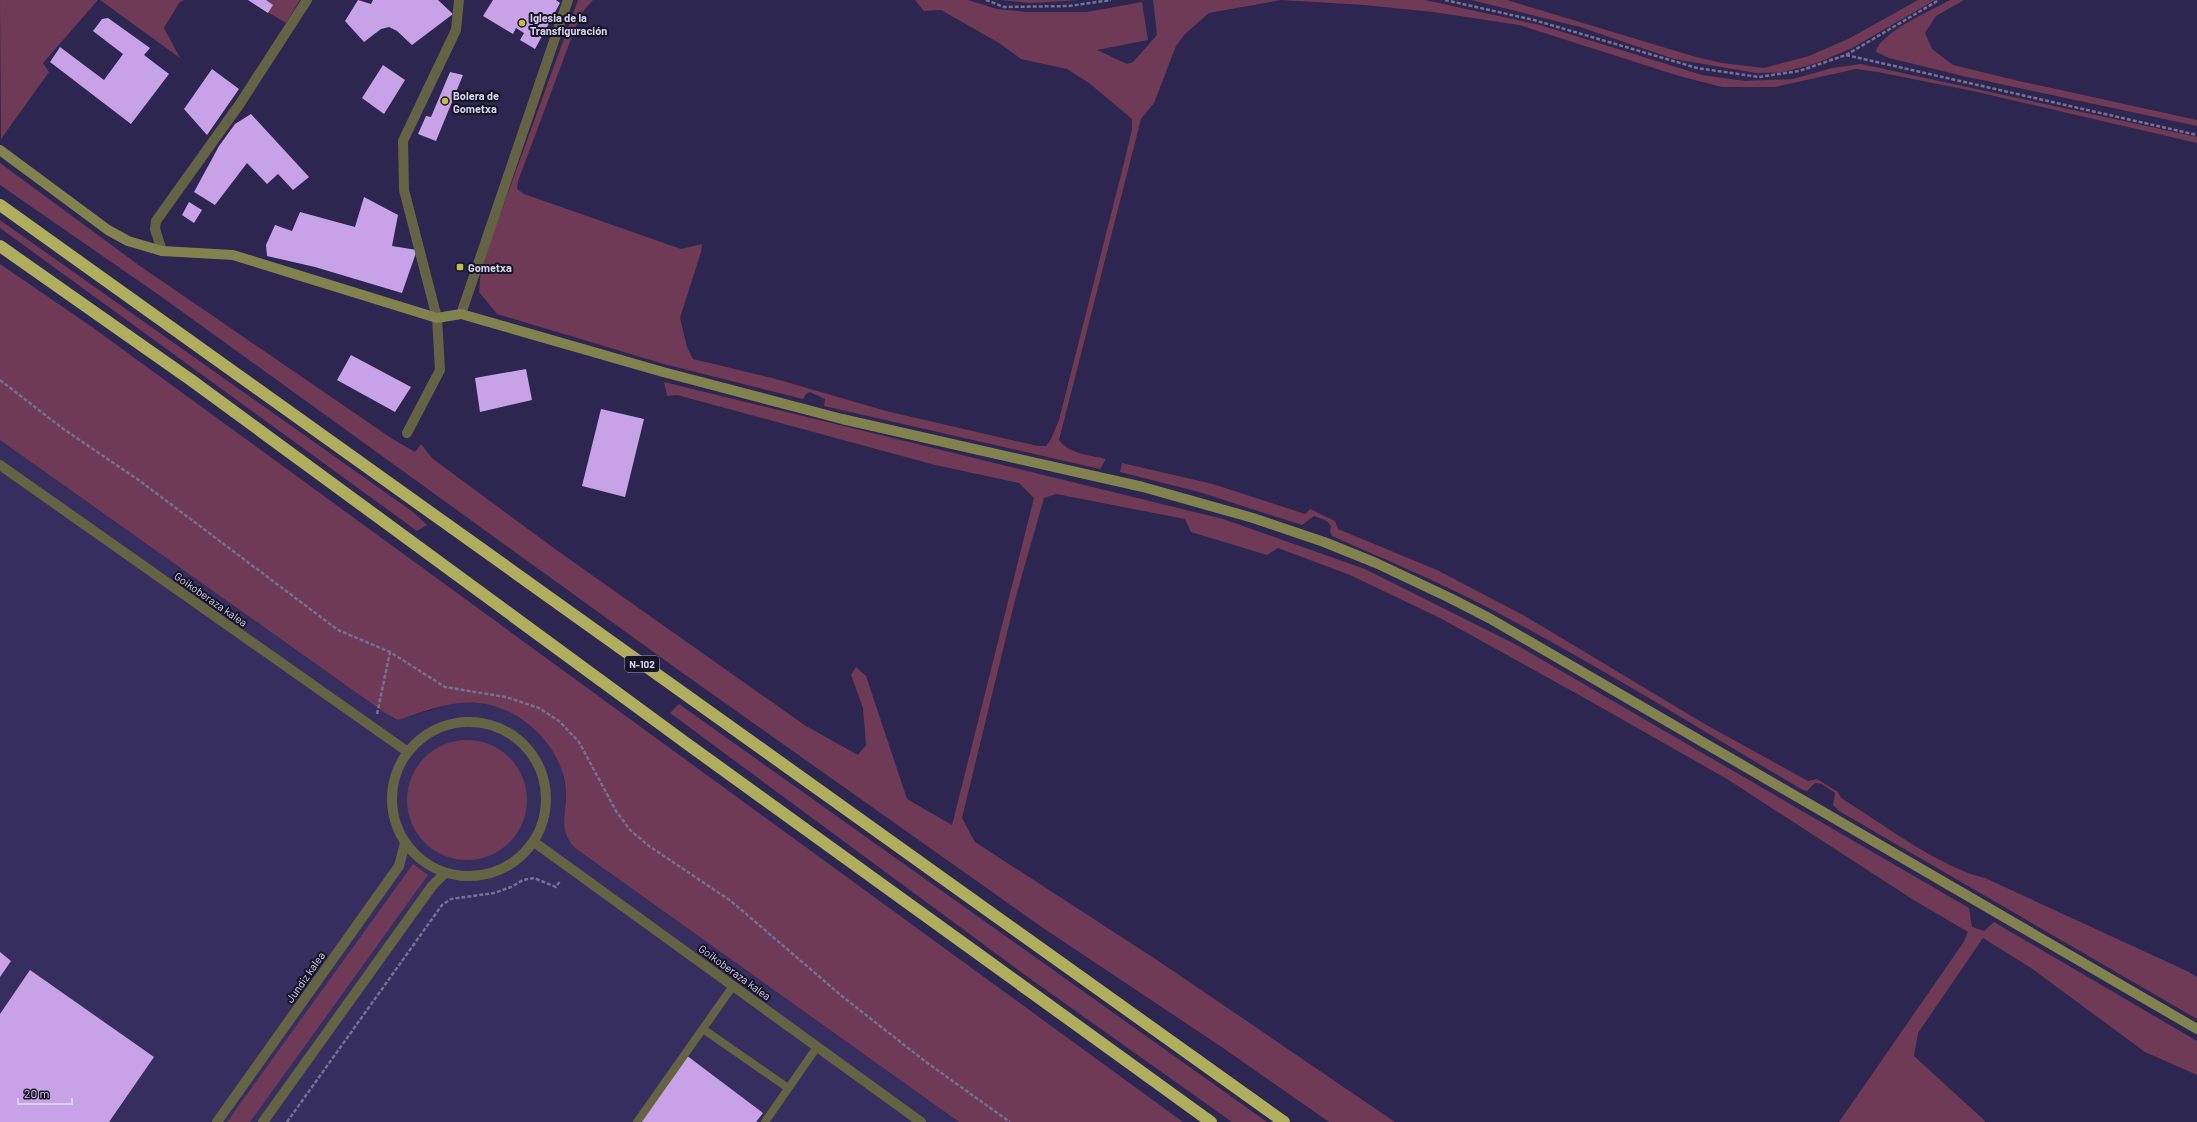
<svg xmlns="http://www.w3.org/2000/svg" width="2197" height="1122" viewBox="0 0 2197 1122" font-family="Barlow,sans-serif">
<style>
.built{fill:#362e5f}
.green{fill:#6e3a55}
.building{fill:#c7a2e7}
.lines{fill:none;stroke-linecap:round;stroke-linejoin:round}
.path{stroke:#746f93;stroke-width:2.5;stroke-dasharray:4 2;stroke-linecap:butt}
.lane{stroke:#646445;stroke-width:8}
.street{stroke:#646445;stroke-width:10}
.secondary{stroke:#82824f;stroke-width:10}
.highway{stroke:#aeae5d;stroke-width:12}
.poi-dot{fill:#bfbe41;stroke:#161326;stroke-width:1.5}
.labels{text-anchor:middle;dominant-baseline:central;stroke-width:4;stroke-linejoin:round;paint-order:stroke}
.shield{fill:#161326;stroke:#9b99b1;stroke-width:1}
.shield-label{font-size:10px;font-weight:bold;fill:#d4d2ed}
.poi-label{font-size:11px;font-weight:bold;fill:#d4d2ed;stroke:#161326;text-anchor:start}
.street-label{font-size:11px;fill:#d4d2ed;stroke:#161326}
</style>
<rect width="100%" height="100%" fill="#2d2650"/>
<!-- built -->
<path class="built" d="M0,440L385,713L398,720L455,703H478L502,708L529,724L550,746L561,766L566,791L564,824L575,848L959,1122H0Z"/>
<!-- green -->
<path class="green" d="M0,0H98L43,63L49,72L1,139Z
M100,0H184L179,3L164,28L180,58Z
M248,0H300L286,23Z
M578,0H593L584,10L574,31L518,181L517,189L524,194L681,249L702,244L701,252L680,318L687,347L693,359L776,379L886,411L1038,446H1046L1051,439L1059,420L1125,159L1132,129V119L1089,83L1067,69L1021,59L999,43L941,10L924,11L915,0H968L997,9L1027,12H1087L1142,2L1148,40L1097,50L1127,64L1133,62L1157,35L1153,0H1425L1540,25L1702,75L1745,81L1793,79L1832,68L1861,64L2197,137V143L1973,91L1878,72L1856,69L1775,87H1722L1679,76L1519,25L1433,12L1364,5L1281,0L1209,13L1185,34L1176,46L1154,103L1141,119L1059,440C1069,454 1089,455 1106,459L1100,469L824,406L825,399L810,392L806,394L803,399L664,364L497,314L479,292L481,267Z
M1000,0H1080L1031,3Z
M1471,0H1507L1696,57L1722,63L1764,68L1809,56L1850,38L1918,0H1935L1852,48L1817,63L1784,72L1756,73L1674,59L1580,27Z
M1950,0H1964L1936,16L1925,33L1932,49L1953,65L2019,81L2197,120V126L1963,76L1889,58L1876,52C1879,33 1934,9 1950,0Z
M0,163L140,266L391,438L415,452L421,444L433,459L555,549L806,726L858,755L866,745L863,708L851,675L856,667L866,676L907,799L952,825L1034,498L1019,483L935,465L677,395L667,396L664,382L1223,519L1365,569L1515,644L1969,908L1972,927L1984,931L1994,922L2197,1041V1075L2145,1052L2031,968L1983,938L1918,1033L1914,1056L1984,1120L1985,1122H1839L1963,943L1968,932L1912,899L1727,779L1581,696L1440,618L1350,575L1278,548L1267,555L1191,532L1185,519L1056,494L1044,498L1016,596L962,818L975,842L1160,962L1395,1122H1329L1223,1048L1043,928L684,674L159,295L0,185Z
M0,220L413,512L427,525L417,531L0,228Z
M0,264L92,327L1183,1122H959L575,848C557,828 567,814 566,791C563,746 521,707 478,703C451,700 423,712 398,720L385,713L0,440Z
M1122,463L1213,484L1305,514L1310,509L1335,521L1338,529L1437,570L1523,615L1703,723L1808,781L1817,779L1838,792L1841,798C1882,823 1940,868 1985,878L2187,971L2197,977V1019L1839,811L1833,805L1835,793L1822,784L1815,783L1807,791L1803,790C1696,727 1591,661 1481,604C1432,579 1382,558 1332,536L1330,531L1331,526L1327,521L1314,516L1302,525L1199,492L1120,472Z
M679,704L1267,1122H1232L1025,975L670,713Z
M407 800a60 60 0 1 1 120 0a60 60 0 1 1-120 0Z
M413,864L428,875L250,1122H227Z"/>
<!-- building -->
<path class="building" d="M248,0H266L273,5L268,13Z
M358,0L371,4L373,0H438L453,14L412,45L397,31L389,27L381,29L364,42L345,21Z
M493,0H556L560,3L535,49L520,40L524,33L516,28L513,34L483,16Z
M108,18L150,48L144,55L169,74L131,124L50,62L60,47L104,80L123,54L93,31L102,19Z
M383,65L405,80L384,114L362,98Z
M212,69L239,89L207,135L184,109Z
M450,72L463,75L436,141L418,134L426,116L431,117Z
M251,114L309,177L293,190L278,174L267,184L247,163L215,205L194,192L219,146L235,124Z
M364,197L398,215L392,246L417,250L402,293L315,267L267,256L266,245L275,225L292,231L300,212L355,227Z
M189,202L202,210L194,223L182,215Z
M351,355L411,387L395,412L337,380Z
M526,369L532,400L480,412L475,378Z
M601,409L644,419L625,497L582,486Z
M0,952L11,961L0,977Z
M30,970L154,1057L109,1122H0V1014Z
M686,1055L763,1113L756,1122H640Z"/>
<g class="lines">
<!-- path -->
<path class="path" d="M986,0L1004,7L1069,6L1111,0
M1445,0L1534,20L1697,68L1759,77L1799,71L1846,55L2197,135
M1846,55L1939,0
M0,380L62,428L140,481L338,630L390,652L445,687L506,697L539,708L559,721L579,742L616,811L630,830L649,846L731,901L843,997L926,1062L1010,1122
M377,714L390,652
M287,1122L442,905L451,899L494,893L511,887L523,880L534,878L556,887L560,881"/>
<!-- lane -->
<path class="lane" d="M703,1029L788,1088
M637,1122L733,986
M765,1122L817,1047"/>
<!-- street -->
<path class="street" d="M162,251L155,229L156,221L239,105L307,0
M461,314L568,0
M407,433L440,370L437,318L404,190L403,141L456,30L459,0
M0,465L408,752
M392 799a77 77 0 1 1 154 0a77 77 0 1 1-154 0Z
M534,842L921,1122
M217,1122L399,866L405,843
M263,1122L432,886L445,873"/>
<!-- secondary -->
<path class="secondary" d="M0,150L108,230L128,241L162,251L233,255L437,318L461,314L663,372L842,419L1143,487L1253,518L1324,542L1376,563L1450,598L1489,618L2197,1029"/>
<!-- highway -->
<path class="highway" d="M0,205L1284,1122
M0,246L191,380L686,743L1211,1122"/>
</g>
<!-- markers -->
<g class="poi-dot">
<circle cx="522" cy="23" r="4"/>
<circle cx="445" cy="101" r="4"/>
<rect x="456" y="263" width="8" height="8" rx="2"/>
</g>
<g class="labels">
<!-- shield labels -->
<rect class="shield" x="625" y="656" width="34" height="16" rx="3"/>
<g class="shield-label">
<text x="642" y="664">N-102</text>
</g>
<!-- poi labels -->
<g class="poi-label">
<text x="530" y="17">Iglesia de la<tspan x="530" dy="13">Transfiguración</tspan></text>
<text x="453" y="95">Bolera de<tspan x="453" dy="13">Gometxa</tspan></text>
<text x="468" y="267">Gometxa</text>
</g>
<!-- street labels -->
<g class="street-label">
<text transform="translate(211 599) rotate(35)">Goikoberaza kalea</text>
<text transform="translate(735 972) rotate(36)">Goikoberaza kalea</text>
<text transform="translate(305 977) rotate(-55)">Jundiz kalea</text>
</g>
</g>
<!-- scale -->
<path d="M18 1098v6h54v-6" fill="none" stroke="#d4d2ed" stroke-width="2"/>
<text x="24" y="1098" font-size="12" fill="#d4d2ed" stroke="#161326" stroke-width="3" paint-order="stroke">20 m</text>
</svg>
